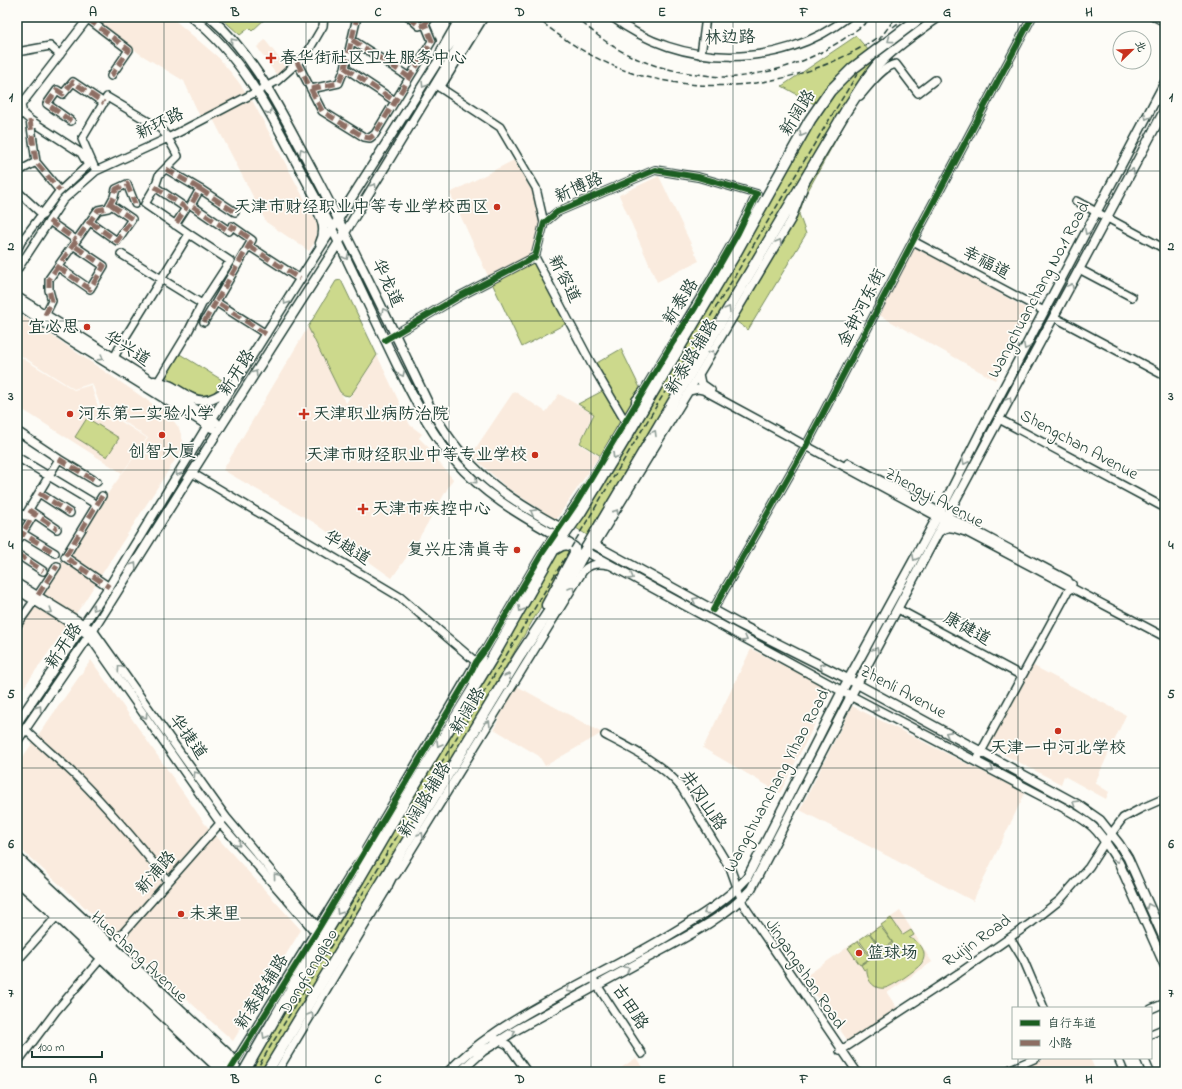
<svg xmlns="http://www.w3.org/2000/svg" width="1182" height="1089" viewBox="0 0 1182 1089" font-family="'Indie Flower','LXGW WenKai TC',sans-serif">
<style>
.built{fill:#faebde}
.green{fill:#ccd98c;stroke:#768b60}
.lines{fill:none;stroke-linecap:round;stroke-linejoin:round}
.minor-tunnel{stroke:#d1d6d0;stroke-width:7;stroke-dasharray:7 3.5;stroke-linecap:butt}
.minor-casing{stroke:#1f3d34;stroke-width:10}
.major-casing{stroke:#1f3d34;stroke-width:11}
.highway-casing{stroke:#1f3d34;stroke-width:13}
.minor{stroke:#fdfcf7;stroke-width:7}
.major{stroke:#fdfcf7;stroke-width:8}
.highway{stroke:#fdfcf7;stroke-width:10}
.rail{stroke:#1f3d34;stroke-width:1.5;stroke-dasharray:6 3;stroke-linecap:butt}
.highway-bridge-casing{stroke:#1f3d34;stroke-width:13;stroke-linecap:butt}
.highway-bridge{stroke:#fdfcf7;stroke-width:10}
.quiet{stroke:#8d6e63;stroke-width:5;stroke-dasharray:10 5;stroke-linecap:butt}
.cycleway-casing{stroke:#fdfcf7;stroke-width:8}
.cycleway{stroke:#1b5e20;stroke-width:6}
.oneway{stroke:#8e9c96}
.grid{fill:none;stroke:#1f3d34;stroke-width:1;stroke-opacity:0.55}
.poi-dot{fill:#c8321e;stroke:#fdfcf7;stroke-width:1.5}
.labels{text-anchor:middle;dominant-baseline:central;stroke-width:3.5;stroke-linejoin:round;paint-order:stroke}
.street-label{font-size:17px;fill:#1f3d34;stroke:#fdfcf7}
.poi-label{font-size:17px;fill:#1f3d34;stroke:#fdfcf7;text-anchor:start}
.neatline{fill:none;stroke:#1f3d34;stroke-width:1.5}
.grid-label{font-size:13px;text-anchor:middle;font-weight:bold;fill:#1f3d34}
</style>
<rect width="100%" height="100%" fill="#fdfcf7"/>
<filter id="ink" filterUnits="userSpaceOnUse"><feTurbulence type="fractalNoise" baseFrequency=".025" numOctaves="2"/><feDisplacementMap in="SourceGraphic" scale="8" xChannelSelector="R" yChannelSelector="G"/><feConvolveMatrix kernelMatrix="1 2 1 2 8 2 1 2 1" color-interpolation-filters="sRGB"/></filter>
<g filter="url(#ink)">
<!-- built -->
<path class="built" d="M93,17H171L219,58L237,80L253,102L318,225L316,240L309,251L266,222L211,115L201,119L184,81L140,54Z
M265,40L287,68L278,77L257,47Z
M514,160L532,190L540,222L530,255L488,276L450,193Z
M659,176L699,261L657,282L619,195Z
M914,246L1031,311L995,380L879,315Z
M17,312L169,415L179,428L183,441L182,449L82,605L17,697V629L103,500L148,438L100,405L92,383L74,389L17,353Z
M308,327L346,403L377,355L410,425L422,434L419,438L435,454L436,459L453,479L415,545L392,578L315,523L223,470Z
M17,355L74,390L91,385L98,407L147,438L122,473L17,406Z
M514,391L546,412L559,394L593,414L579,444L599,456L556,520L506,487L471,455Z
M751,649L832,690L780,793L703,748Z
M91,660L205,824L301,930L233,1041L17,846V765Z
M1032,665L1126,715L1095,783L1109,792L1106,799L1064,776L1061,784L989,747Z
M515,685L602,733L545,766L539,756L494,729Z
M852,706L1025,793L973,901L800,810Z
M900,911L932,962L887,993L897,1008L850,1041H848L803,978Z
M636,1058L646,1072H615Z
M1047,1058H1090L1096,1072H1014Z"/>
<!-- green -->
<path class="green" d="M220,17H267L252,31L249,28L240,35Z
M856,36L877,60L850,114L805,196L799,214L806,234L748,330L722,311L587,535L576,528L616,464L655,399L823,109L782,86Z
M533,262L567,323L522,347L492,283Z
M341,280L377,355L353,392L349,396L344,395L340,392L308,327L336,281Z
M621,349L641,390L601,456L580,443L594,414L578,404L608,388L595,364Z
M178,353L222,380C219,385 217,390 213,393C199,402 177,383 165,376Z
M87,418L119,438L107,457L75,437Z
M565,546L571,549L570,557C469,730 366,902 261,1072H256L252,1068L558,550Z
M891,918L903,935L911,930L914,935L909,938C920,941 929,953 921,964C916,970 892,987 885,988C873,990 866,979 867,968L864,970L861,965L893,943L881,925Z
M880,926L892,942L882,950L870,933Z
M869,933L881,950L871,957L859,940Z
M858,941L870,958L860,965L848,948Z"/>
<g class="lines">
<!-- minor-tunnel -->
<path class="minor-tunnel" d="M119,348L126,336"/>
<!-- minor casing -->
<g class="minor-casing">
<path id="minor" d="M409,17L419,26L425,24
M612,17C680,69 780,70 848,17
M1155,17L1165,22
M88,19L129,50L111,76
M352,40L409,77
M17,52L50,46L60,55
M701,55L706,17
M438,59L441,50L460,17
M297,62L322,111L364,137L370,138L375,134L432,41L425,24L430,17
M345,68L395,101
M436,85L500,127L536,188L544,223L543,226
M440,88L484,17
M311,89L339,83L345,68L357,17
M860,96C868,87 883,66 896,64L918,93L935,80
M17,116L23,114L21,105L89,17
M30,120L36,162L60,191
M71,121L47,104L57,90L63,94L73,82L104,103
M166,169L200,189L191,205L229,231L232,226L252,240L216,302L266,334
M96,171L82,139L107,97L161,129L168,138L178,156L159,175L155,187L145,204L189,234L126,336
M17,172L36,162
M155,187L186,208L175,225
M200,189L235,212
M17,191L43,215
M1076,201L1165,249
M49,221L76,240
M90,222L117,241L132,219L110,204
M913,241L1044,311
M249,246L300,279
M17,250L21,242L58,193L88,165L81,153L30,120L23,114
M536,253L535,257L591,363L625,421
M121,254L202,304
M58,267L90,289L104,266L73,245
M1079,269L1132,297
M17,270L63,200L96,171L168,138L277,81L306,55L323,26L324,17
M45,315L52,301L49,290V279L98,210L108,208L114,197L116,189L127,184L135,204
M1054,317L1165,376
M204,322L216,302
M385,340L460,296L535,257L544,223L557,212L655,170L698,177L757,194L738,233L711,280L647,385
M114,358L119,348
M699,374L701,383L711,390
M156,385L187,334L202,304L230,261L189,234
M689,391L698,389L703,390L945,521L1165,637
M999,419L1165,508
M17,437L20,433L59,459L25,516L17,512
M17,457L92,502
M59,459L97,482
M848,463L1068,580
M192,473L400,597L476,662
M39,493L70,513
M102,496L65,557L109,587
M29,510L57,529
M17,530L55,553
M17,542L34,514
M595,545L689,391L791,220L803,189
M17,554L43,571
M17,583L93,630L226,817L319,928
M17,590L81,630L89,636L220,823L316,933
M38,595L57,566
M898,609L1022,676
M713,610L806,446L913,241L1032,17
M17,625L34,601
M25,729C42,746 62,762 79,779C111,811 140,846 168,881
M605,735C632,749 661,763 681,787L731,870L743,904L857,1072
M976,761L1072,584
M366,849L476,662L486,649L543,552L589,484L639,398
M17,856L227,1052L231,1057L233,1065
M396,875L583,571C590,563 599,563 609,565
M17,882L61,921L220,1071L228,1072
M1010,938L1024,961L1044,1008
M17,961L58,915
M595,982L642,1054
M1151,1009L1165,1003
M1151,1034L1165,1028
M490,1036L508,1045L527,1072
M840,1051L959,973L1031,923L1060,900L1089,867L1105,842L1123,818L1140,809L1165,798
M1118,1058L1124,1072
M1144,1058L1150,1072
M17,1063L56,1011L109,949L222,821
M231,1068L353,871
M277,1072L388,887
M1004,1072L1036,1058"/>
</g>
<!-- major casing -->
<g class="major-casing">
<path id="major" d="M192,17C241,56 268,108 296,162C310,188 325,214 338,241C358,282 377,324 397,365C414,398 430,432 454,460C485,496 522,516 562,539
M210,17C253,54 278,106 305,156C350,239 390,324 431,409C466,471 505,498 567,531
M319,214C324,224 325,233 320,243
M17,297L216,422
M17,304L67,338L212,428
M154,381C188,385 192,419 230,387
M939,532C947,524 954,528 964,531
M595,545L739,624L848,679L1077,804L1100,820L1119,844L1128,858L1165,941
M585,551L851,696L1055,803C1068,810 1082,817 1093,827C1103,836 1111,851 1119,863L1165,966
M474,683L483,653
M17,723L109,587L208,425L435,66L469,17
M17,741L93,630L222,425L346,231L476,17
M17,864L241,1072
M17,875L104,955L229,1072
M350,875L378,838
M385,891L399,863
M448,1072C476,1043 509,1023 543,1004C586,980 630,959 671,934C698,918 726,901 747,878L842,691L940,512L981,431L1165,82
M460,1072L483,1051L516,1030C560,1006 604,982 647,958C680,940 727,917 751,889L857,684L1165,109"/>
</g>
<!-- highway casing -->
<g class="highway-casing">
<path id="highway" d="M637,401L653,382
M547,605L575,553L574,548L568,544L562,545L555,549
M359,879L397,814L495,653L554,549L580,513L622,444L735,254
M267,1072L519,657L562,592L587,547L847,109C858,93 868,75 881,61C897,44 918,31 937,17"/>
</g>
<!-- minor -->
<use href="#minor" class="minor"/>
<!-- major -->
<use href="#major" class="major"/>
<!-- highway -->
<use href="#highway" class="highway"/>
<!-- rail -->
<path class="rail" d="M536,17C565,42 598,62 635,74C643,77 653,78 661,80C736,95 815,79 878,37
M575,17C589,28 602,40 616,48C641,63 669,71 697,74C706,75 715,77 724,77C734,78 744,76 754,74C800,67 837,47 873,17
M893,27L906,17
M255,1072L818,138L875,45L896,17"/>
<!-- highway-bridge casing -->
<g class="highway-bridge-casing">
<path id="highway-bridge" d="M735,254L810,120L830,91L852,69L921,17
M244,1072L295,983L359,879"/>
</g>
<!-- highway-bridge -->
<use href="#highway-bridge" class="highway-bridge"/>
<!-- quiet -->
<path class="quiet" d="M409,17L419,26L425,24
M88,19L129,50L111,76
M352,40L409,77
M297,62L322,111L364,137L370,138L375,134L432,41L425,24L430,17
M345,68L395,101
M311,89L339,83L345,68L357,17
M30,120L36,162L60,191
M71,121L47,104L57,90L63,94L73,82L104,103
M166,169L200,189L191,205L229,231L232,226L252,240L216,302L266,334
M155,187L186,208L175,225
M200,189L235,212
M49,221L76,240
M90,222L117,241L132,219L110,204
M17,241L20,244
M249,246L300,279
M58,267L90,289L104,266L73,245
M45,315L52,301L49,290V279L98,210L108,208L114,197L116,189L127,184L135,204
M204,322L216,302
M17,431L20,433
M59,459L97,482
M39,493L70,513
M102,496L65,557L109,587
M29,510L57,529
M17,530L55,553
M17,542L34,514
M17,554L43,571
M38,595L57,566"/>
<!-- cycleway casing -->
<g class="cycleway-casing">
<path id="cycleway" d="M713,610L806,446L913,241L1032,17
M229,1072L319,928L468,678L476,662L486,649L543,552L577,502L673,342L695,308L738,233L757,194L698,177L655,170L557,212L544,223L535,257L460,296L385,340"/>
</g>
<!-- cycleway -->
<use href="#cycleway" class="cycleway"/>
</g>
<!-- one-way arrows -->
<defs><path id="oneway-chevron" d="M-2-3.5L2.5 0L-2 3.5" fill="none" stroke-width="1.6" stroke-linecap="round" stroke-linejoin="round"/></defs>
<g class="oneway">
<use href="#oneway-chevron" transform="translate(890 40) rotate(143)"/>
<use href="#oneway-chevron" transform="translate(233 41) rotate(-131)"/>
<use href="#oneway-chevron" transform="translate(424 85) rotate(122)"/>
<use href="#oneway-chevron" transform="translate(269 112) rotate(61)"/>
<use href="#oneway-chevron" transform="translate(1147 117) rotate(118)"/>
<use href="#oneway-chevron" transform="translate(802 134) rotate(119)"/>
<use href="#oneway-chevron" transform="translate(302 151) rotate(-118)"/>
<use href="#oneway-chevron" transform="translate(1132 171) rotate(-62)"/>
<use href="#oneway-chevron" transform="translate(374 186) rotate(-58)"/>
<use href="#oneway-chevron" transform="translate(1087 232) rotate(118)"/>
<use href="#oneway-chevron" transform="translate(779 242) rotate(-59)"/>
<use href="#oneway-chevron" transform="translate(346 257) rotate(65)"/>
<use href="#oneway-chevron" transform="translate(1071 286) rotate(-62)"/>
<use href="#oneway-chevron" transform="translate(286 302) rotate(122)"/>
<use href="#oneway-chevron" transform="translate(728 309) rotate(-59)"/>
<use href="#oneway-chevron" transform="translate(384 311) rotate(-115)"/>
<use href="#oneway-chevron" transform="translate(1026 347) rotate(118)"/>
<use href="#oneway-chevron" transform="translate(712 353) rotate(-59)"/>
<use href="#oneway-chevron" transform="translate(101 358) rotate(32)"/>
<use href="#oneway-chevron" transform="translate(255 373) rotate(-57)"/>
<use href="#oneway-chevron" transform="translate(402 374) rotate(63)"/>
<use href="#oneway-chevron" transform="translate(1009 400) rotate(-62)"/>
<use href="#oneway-chevron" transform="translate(654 433) rotate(-59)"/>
<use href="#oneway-chevron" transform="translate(615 456) rotate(122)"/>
<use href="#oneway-chevron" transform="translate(965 462) rotate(116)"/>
<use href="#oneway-chevron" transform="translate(178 473) rotate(121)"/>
<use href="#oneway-chevron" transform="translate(475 481) rotate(44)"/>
<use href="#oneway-chevron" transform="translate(533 512) rotate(-151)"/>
<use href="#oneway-chevron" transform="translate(616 512) rotate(-58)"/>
<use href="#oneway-chevron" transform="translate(915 558) rotate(119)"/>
<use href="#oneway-chevron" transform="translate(134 565) rotate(-58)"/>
<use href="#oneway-chevron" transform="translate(631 577) rotate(29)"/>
<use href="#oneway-chevron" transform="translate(572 589) rotate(-59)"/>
<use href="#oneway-chevron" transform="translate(695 600) rotate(-152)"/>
<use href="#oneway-chevron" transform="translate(95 608) rotate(123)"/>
<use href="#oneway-chevron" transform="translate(521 609) rotate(120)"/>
<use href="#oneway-chevron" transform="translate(50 611) rotate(32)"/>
<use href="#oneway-chevron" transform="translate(745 639) rotate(29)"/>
<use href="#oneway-chevron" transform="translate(876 650) rotate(-62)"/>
<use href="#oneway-chevron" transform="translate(822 666) rotate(-153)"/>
<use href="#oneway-chevron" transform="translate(120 668) rotate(-126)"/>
<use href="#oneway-chevron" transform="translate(508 676) rotate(-59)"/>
<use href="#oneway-chevron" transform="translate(39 708) rotate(-55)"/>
<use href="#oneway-chevron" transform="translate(876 709) rotate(28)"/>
<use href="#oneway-chevron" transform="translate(145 716) rotate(55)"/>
<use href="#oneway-chevron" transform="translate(488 723) rotate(-58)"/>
<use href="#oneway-chevron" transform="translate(948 734) rotate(-152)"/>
<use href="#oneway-chevron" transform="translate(439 744) rotate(121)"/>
<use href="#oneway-chevron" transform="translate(991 769) rotate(28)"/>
<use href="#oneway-chevron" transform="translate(196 774) rotate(-126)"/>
<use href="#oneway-chevron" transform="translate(1075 803) rotate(-148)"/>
<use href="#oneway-chevron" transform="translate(421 835) rotate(-59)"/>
<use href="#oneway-chevron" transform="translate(238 844) rotate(49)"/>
<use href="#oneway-chevron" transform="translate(1117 860) rotate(60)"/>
<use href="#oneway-chevron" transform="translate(276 876) rotate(-130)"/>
<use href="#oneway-chevron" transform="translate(1149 906) rotate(-114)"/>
<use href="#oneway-chevron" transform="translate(339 912) rotate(122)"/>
<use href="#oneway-chevron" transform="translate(706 912) rotate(144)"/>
<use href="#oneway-chevron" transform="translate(627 969) rotate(-29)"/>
<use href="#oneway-chevron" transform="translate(569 990) rotate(151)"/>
<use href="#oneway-chevron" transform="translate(311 1015) rotate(-59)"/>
<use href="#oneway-chevron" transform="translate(513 1032) rotate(-31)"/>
<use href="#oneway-chevron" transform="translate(265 1036) rotate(119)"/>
</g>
</g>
<!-- grid -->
<path class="grid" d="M164,17V1072M306,17V1072M449,17V1072M591,17V1072M733,17V1072M876,17V1072M1018,17V1008M17,171H1165M17,321H1165M17,470H1165M17,619H1165M17,768H1165M17,918H1165M1018,1058V1072"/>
<!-- markers -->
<g class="poi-dot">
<path d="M269 52h4v4h4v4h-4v4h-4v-4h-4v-4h4z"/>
<circle cx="497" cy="207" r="4"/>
<circle cx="87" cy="327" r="4"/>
<circle cx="70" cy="414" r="4"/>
<path d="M302 408h4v4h4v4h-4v4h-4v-4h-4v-4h4z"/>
<circle cx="162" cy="435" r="4"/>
<circle cx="535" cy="455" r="4"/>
<path d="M361 503h4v4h4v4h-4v4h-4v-4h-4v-4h4z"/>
<circle cx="517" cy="550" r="4"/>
<circle cx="1058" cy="731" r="4"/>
<circle cx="181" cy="914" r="4"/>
<circle cx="859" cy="953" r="4"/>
</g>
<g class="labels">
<!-- street labels -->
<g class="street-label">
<text transform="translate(730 38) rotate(-1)">林边路</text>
<text transform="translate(798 113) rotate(-58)">新阔路</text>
<text transform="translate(160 124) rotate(-26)">新环路</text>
<text transform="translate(579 188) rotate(-24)">新博路</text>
<text transform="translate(986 263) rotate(28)">幸福道</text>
<text transform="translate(564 279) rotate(63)">新容道</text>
<text transform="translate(387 283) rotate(65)">华龙道</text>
<text transform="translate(1039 290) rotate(-62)">Wangchuanchang No.1 Road</text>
<text transform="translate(681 302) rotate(-58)">新泰路</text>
<text transform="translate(862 308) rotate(-63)">金钟河东街</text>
<text transform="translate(127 349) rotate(32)">华兴道</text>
<text transform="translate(692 357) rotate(-59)">新泰路辅路</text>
<text transform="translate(237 373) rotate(-57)">新开路</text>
<text transform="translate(1079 445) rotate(28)">Shengchan Avenue</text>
<text transform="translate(934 498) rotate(28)">Zhengyi Avenue</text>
<text transform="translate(347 548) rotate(31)">华越道</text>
<text transform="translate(967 629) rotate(29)">康健道</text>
<text transform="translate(64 646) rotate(-56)">新开路</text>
<text transform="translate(903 692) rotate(28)">Zhenli Avenue</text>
<text transform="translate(468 711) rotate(-59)">新阔路</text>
<text transform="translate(188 737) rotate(54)">华捷道</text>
<text transform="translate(777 781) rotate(-62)">Wangchuanchang Yihao Road</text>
<text transform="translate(425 800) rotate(-59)">新阔路辅路</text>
<text transform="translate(703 801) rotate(56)">井冈山路</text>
<text transform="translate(156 873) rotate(-49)">新浦路</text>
<text transform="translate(977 941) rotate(-35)">Ruijin Road</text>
<text transform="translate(139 957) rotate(43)">Huachang Avenue</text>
<text transform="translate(309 972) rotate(-59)">Dongfengqiao</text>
<text transform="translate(805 974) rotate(56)">Jingangshan Road</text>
<text transform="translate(262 992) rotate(-58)">新泰路辅路</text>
<text transform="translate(630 1007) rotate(57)">古田路</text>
</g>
<!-- poi labels -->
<g class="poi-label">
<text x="280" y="58">春华街社区卫生服务中心</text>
<text x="489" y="207" text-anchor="end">天津市财经职业中等专业学校西区</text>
<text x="79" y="327" text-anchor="end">宜必思</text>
<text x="78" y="414">河东第二实验小学</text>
<text x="313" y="414">天津职业病防治院</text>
<text x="162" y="452" text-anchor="middle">创智大厦</text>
<text x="527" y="455" text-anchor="end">天津市财经职业中等专业学校</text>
<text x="372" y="509">天津市疾控中心</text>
<text x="509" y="550" text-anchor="end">复兴庄清真寺</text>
<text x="1058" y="748" text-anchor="middle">天津一中河北学校</text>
<text x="189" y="914">未来里</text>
<text x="867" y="953">篮球场</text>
</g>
</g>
<!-- margin -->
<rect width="1182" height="1089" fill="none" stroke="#fdfcf7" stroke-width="44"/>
<!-- legend -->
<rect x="1012" y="1007" width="140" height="52" fill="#fdfcf7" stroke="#a4b0a9"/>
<rect x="1020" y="1020" width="20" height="6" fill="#1b5e20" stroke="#a4b0a9"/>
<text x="1048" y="1027" font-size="12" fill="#1f3d34">自行车道</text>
<rect x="1020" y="1040" width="20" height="6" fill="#8d6e63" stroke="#a4b0a9"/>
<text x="1048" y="1047" font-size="12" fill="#1f3d34">小路</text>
<!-- north arrow -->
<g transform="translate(1132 50) rotate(67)"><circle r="19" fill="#fdfcf7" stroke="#a4b0a9"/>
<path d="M0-3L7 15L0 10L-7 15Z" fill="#c8321e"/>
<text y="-6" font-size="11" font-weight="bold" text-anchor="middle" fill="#1f3d34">北</text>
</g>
<!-- scale -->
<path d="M32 1051v6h70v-6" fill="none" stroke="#1f3d34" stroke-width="2"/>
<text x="38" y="1051" font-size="12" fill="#1f3d34" stroke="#fdfcf7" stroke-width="3" paint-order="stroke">100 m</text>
<rect x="22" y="22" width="1138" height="1045" class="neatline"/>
<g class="grid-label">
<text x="93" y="16">A</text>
<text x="235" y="16">B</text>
<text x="378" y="16">C</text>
<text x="520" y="16">D</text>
<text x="662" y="16">E</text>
<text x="804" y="16">F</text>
<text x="947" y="16">G</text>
<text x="1089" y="16">H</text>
<text x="11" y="101">1</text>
<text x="1171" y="101">1</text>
<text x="11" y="250">2</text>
<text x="1171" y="250">2</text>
<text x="11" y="400">3</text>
<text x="1171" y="400">3</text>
<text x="11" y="549">4</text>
<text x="1171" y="549">4</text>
<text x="11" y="698">5</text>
<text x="1171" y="698">5</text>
<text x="11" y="848">6</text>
<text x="1171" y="848">6</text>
<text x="11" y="997">7</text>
<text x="1171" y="997">7</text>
<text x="93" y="1083">A</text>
<text x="235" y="1083">B</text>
<text x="378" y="1083">C</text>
<text x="520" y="1083">D</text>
<text x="662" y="1083">E</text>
<text x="804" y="1083">F</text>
<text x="947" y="1083">G</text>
<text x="1089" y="1083">H</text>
</g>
</svg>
